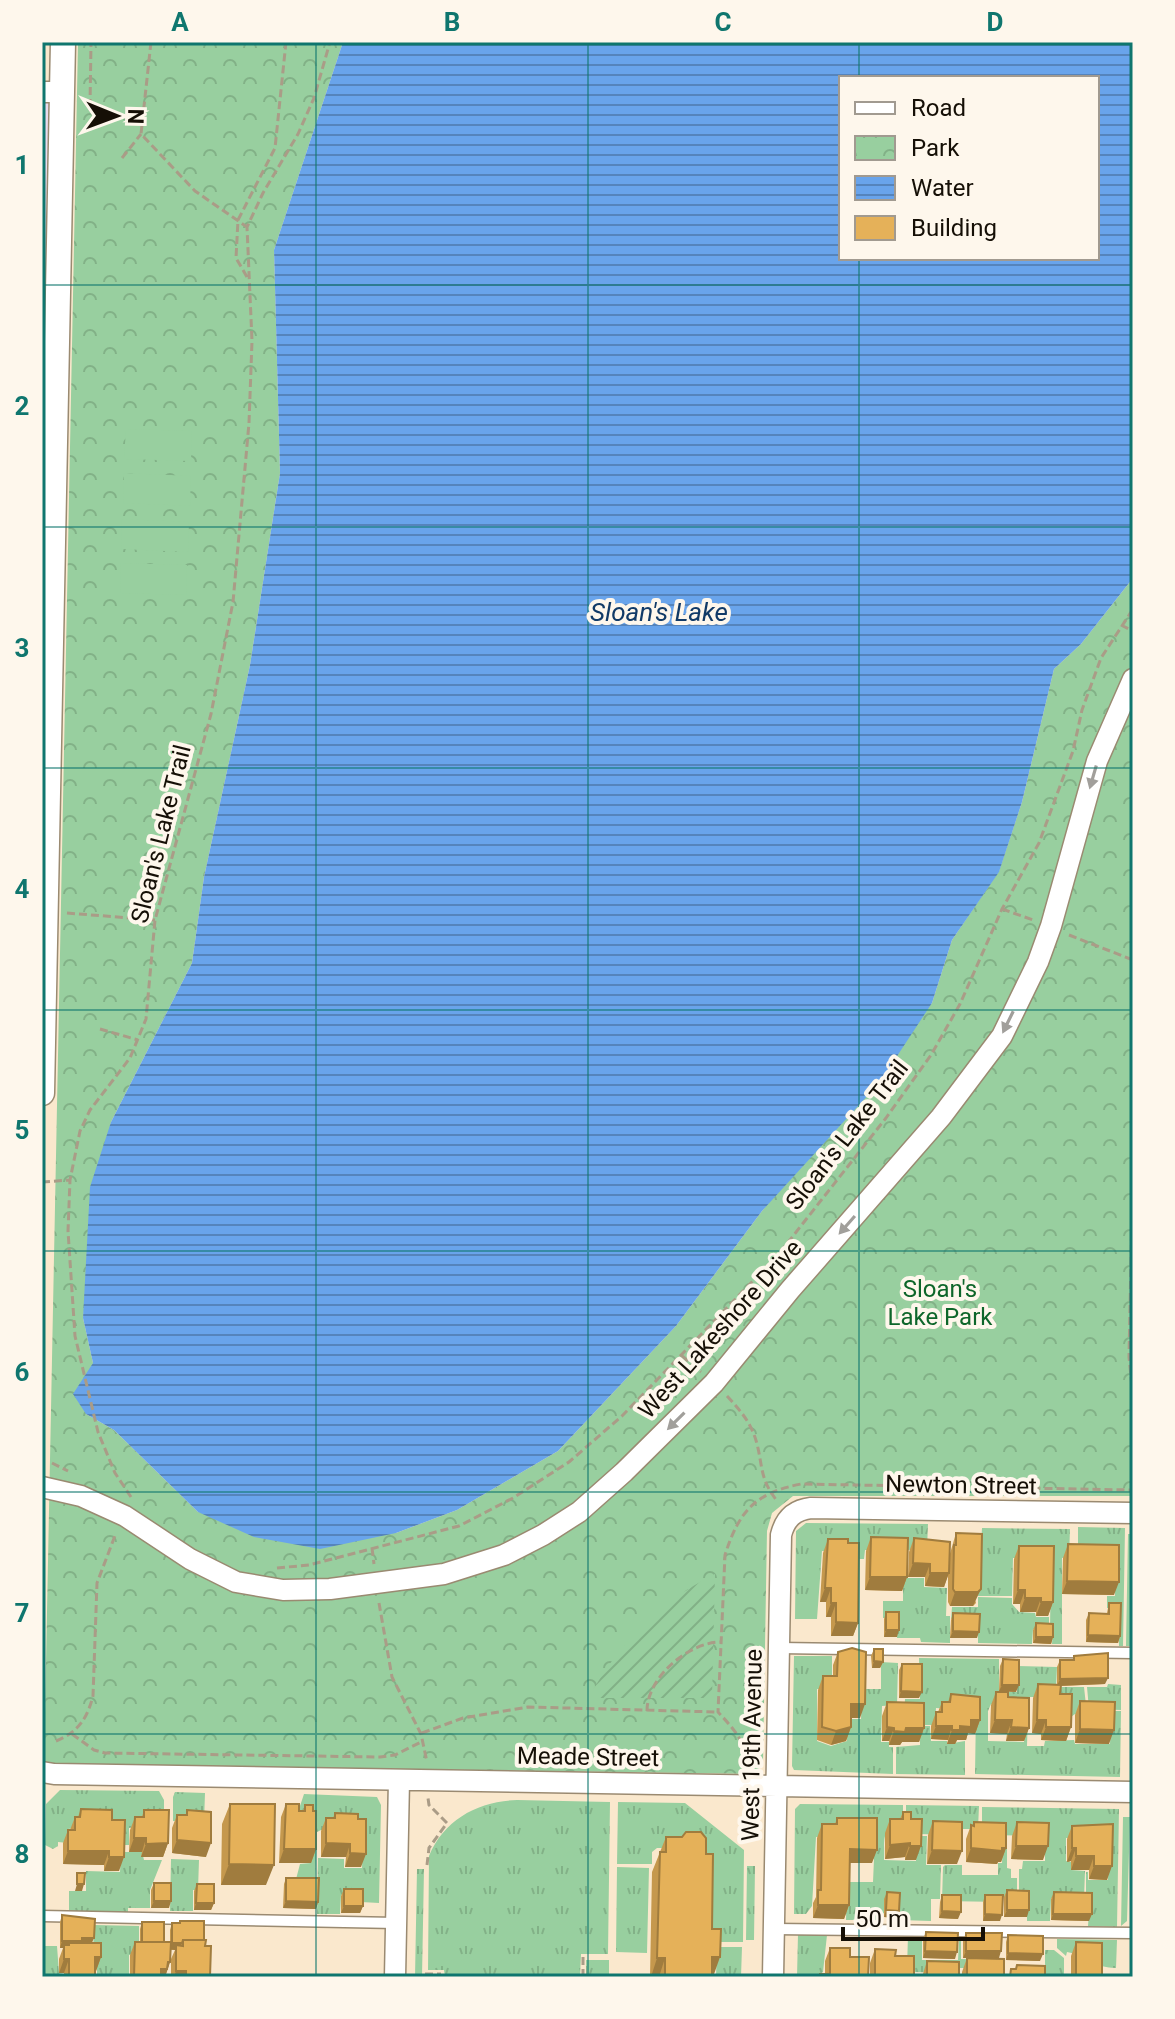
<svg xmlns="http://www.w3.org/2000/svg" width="1175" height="2019" viewBox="0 0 1175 2019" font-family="Roboto,sans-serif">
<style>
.commercial{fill:#e9dbee}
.grass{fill:url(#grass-tufts)}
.park{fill:url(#park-crowns)}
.garden{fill:url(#garden-furrows)}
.pitch{fill:#98cf9f}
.water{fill:url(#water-rules);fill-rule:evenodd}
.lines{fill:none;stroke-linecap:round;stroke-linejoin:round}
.service-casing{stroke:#9a8a71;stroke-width:13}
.minor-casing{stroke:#9a8a71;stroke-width:23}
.tertiary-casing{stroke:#9a8a71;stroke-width:27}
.path{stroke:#aa9c87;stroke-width:3;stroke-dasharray:8 4;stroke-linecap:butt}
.service{stroke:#fff;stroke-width:10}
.minor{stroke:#fff;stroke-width:20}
.tertiary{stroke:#fff;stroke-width:24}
.wall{fill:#c5984d}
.shaded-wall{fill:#a07c3e}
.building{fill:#e5b159;stroke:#a07c3e;stroke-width:2}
.oneway{fill:#a19f9b}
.grid{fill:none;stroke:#0f766e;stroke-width:2;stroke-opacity:0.55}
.labels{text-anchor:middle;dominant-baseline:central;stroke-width:8;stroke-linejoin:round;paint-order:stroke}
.street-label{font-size:24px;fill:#150f06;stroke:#fef7ec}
.park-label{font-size:24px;fill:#0e662a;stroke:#fef7ec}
.water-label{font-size:26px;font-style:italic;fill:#113a67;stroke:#fef7ec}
.neatline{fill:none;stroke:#0f766e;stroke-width:3}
.grid-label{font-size:26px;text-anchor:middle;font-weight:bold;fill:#0f766e}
</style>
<defs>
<pattern id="grass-tufts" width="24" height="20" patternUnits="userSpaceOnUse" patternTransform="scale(2)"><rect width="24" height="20" fill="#98cf9f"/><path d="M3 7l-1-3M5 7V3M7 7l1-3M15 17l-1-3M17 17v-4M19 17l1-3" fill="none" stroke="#82b187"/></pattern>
<pattern id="park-crowns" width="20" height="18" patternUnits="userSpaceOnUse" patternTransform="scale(2)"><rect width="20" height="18" fill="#98cf9f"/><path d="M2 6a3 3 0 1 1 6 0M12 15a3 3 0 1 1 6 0" fill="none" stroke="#82b187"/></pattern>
<pattern id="garden-furrows" width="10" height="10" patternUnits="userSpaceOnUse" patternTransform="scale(2)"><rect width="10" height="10" fill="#98cf9f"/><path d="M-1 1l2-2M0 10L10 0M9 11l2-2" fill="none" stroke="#82b187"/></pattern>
<pattern id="water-rules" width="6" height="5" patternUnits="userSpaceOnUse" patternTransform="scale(2)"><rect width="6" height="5" fill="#69a4eb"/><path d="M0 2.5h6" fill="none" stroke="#5584bc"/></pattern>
</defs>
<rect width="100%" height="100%" fill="#fae8cd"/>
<!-- commercial -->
<path class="commercial" d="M42,100H49L42,471Z"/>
<!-- grass -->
<path class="grass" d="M806,1523L928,1524L927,1549L907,1550V1578H924V1587L947,1588L946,1616H950V1643L921,1642L920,1638H897L898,1618H883V1601H903V1550H865L864,1559H856L844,1552L822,1551L817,1619H795L796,1531Z
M1078,1527L1125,1528L1123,1646H1119V1609L1107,1608V1596H1115V1558L1078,1557Z
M982,1528L1070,1529L1069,1557L1062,1558V1644H1052L1053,1630L1050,1629L1051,1559L1013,1558L1012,1596H978Z
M1128,1534H1133V1643L1130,1646H1126Z
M978,1597L1012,1598V1604L1019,1612L1035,1613L1036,1617H1049V1630L1033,1629L1032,1644L978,1643V1620L951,1619L952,1607H978Z
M794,1656H832V1689H817V1741L831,1746L847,1741V1719H861L862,1689H881V1662L898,1663L897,1705L882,1706L881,1742H889V1747H893V1774L794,1770L792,1766Z
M919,1658L999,1659V1692H1017L1018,1666L1057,1667L1056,1687H1084L1087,1714H1075L1068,1719L1056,1697H1029L1028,1711L991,1704L988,1711V1741L1024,1742L1025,1712H1028L1027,1746H1044L1045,1741L1074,1740L1075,1744H1110L1111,1715L1090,1711H1121L1120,1777L975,1774L976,1711L936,1708L935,1725H920L904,1715L905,1699H920Z
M1108,1684L1121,1685V1710L1089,1709L1087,1687H1107Z
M920,1726H930L931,1741H947V1744L965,1741V1775L896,1774V1747L920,1745Z
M60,1790L159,1791L164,1800V1822L129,1828V1845H120L75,1828L68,1829V1843L58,1842V1846L53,1849L45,1845L46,1804Z
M175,1792L205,1793L204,1822L173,1821V1797Z
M304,1794L377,1797L381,1805L379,1903L361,1902V1895H341L340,1914H317L318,1858L344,1859V1868H362L363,1832L321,1830L317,1832L315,1884L295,1883L300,1864L311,1863L312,1824L297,1815Z
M517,1800L610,1802L608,1954H581L580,1977H445L444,1970H428L429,1856C444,1819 479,1801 517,1800Z
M618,1802L685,1803L744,1850L743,1942H707L695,1848H657L652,1852V1864H617Z
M800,1804L903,1805V1820C880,1830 885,1838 884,1860L916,1861L917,1836H927L926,1865H941L940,1899H931V1921L899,1920L898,1914L877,1913L876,1920H846L847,1882H873L874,1859L830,1836L816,1837L812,1906L806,1914H794L795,1809Z
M906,1805L979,1806L978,1829H963L958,1835L917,1834L906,1824Z
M982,1807L1119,1809L1117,1927L1088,1926L1090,1899L1086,1898V1872H1088V1880H1108L1109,1837L1066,1838V1861L1071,1862V1870L1085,1871L1084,1899L1051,1898L1050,1921H1027V1897H1019V1869H1022L1023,1861H1045V1836L985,1835L982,1830Z
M1123,1817H1130L1127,1921L1121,1926Z
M1003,1837H1007V1868L1011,1869V1878H1017V1897H1003L1002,1902L942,1901L943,1867L945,1865H962V1875H998V1863H1002Z
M121,1852H142L144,1860H162L150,1890V1908H128V1912L69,1911V1891H86V1871L120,1872Z
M171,1859L199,1860L198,1890H193V1911H170Z
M747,1866H755L754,1940H746Z
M617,1867L649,1868L647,1953L616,1952Z
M417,1869H424L422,1977H415Z
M94,1925L139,1926V1950L143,1954L129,1955V1977H97V1956H93Z
M798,1934L827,1935L823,1972L815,1977H797Z
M908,1936H922V1960H958L959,1941H961V1959L999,1960V1968H956L955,1973L911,1972L907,1968Z
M1057,1939L1117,1940L1116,1968C1091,1967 1086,1955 1067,1952L1066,1956L1057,1948Z
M43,1946H57L59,1973L63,1974V1977H42Z
M717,1947H742L741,1977L716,1976Z
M1045,1950H1054L1064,1958V1977H1038L1031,1971V1965H1045Z
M586,1960H609V1977H586Z"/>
<!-- park -->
<path class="park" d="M78,42H343L274,250L280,473L250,665L204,877L192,963L111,1122L83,1318L93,1363L86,1414L114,1430L198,1512L396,1533L457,1510L558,1451L676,1326L762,1211L932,1003L952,940L999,871L1022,802L1054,669L1081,644L1133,578V1496H793L772,1513L767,1531L763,1761L755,1774L44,1764Z"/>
<!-- garden -->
<path class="garden" d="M715,1574L712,1698H588C622,1640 655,1605 715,1574Z"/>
<!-- pitch -->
<path class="pitch" d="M126,429L192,431L191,461L124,459Z
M124,473L191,476L190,506L123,503Z
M122,519L189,522L188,552L121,549Z
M121,563L187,565L186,595L120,593Z"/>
<!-- water -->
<path class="water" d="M343,42H1133V578L1081,644L1054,669L1022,802L999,872L952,940L932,1003L880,1082L762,1211L676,1326L558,1451L457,1510L396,1533L320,1549L254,1537L198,1512L114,1430L86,1414L73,1394L93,1363L83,1318L90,1187L111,1122L192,963L204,877L250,665L280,473L274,250ZM841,78H1097V258H841Z"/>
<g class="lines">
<!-- service casing -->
<g class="service-casing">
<path id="service" d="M779,1648L1133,1653
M42,1916L396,1923
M774,1929L1133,1933"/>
</g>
<!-- minor casing -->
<g class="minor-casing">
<path id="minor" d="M42,92H62
M42,1487L81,1496L125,1516L190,1559L236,1582L283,1590L330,1589L444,1574L504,1555L543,1535L579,1512L624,1472L714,1383L790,1290L941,1117L1002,1036L1038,962L1051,926L1097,761L1133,679
M42,1772L54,1774L1133,1792
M395,1977L399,1780
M773,1977L781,1535C785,1519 794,1510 811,1508L1133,1513"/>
</g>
<!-- tertiary casing -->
<g class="tertiary-casing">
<path id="tertiary" d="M42,1093L63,42"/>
</g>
<!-- path -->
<path class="path" d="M151,42L141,134L195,191L247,227
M90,107L91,42
M122,158L141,134
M247,277L236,258L238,220L275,148L286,42
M1121,625L1133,631
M1002,909L1033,920
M67,913L155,920
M1069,935L1133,960
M100,1029L138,1040
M1133,1161L1129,1357L1133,1397
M42,1182L70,1180
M682,1356L701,1372
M727,1396C741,1411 752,1424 757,1444C763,1468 760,1480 778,1502
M52,1463L68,1471
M131,1497L115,1473L98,1432L75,1336L68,1231L70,1180L80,1131L90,1110L130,1058L146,1019L155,920L211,714L233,602L249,423L252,341L247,227L263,193L298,134L314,98L330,42
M372,1548L374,1564
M277,1568L309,1565L459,1526L513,1498L569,1462L622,1416L778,1255L886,1118L931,1055L960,1004L1002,909L1039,843L1073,751L1082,710L1101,658L1133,609
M379,1603L392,1677L421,1734L427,1762
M647,1711C647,1677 689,1642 721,1642
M422,1733L463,1718L528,1707L718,1712
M72,1734L94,1750L105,1753L380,1757L395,1755L423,1741
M56,1741C78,1732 87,1719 93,1696L97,1583L116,1533
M747,1767C749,1745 732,1727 718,1712L725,1555C739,1511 755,1493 801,1484L1133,1490
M744,1812L758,1810
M427,1865L429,1848L447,1823L429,1805L428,1798
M425,1974H441
M583,1977V1957"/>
<!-- service -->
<use href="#service" class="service"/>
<!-- minor -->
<use href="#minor" class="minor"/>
<!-- tertiary -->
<use href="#tertiary" class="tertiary"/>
</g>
<!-- wall -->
<path class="wall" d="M956,1533L976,1603L973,1606H950L948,1602V1575L944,1587L925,1586V1577H908L909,1552L914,1538L949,1557Z
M871,1537L907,1577L902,1591L865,1590L866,1551Z
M828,1539L858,1623L853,1636H831V1617H826V1602H820L823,1553Z
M1068,1544L1114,1595L1062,1594L1063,1558Z
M1019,1546L1053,1602L1048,1616H1036V1612H1020V1604H1013L1014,1559Z
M1109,1603L1120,1636L1118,1643L1086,1642V1620L1089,1613H1107Z
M886,1612L897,1637H884V1619Z
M953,1613L977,1638H950L951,1620Z
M1036,1623L1053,1637L1051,1644L1033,1643V1630Z
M874,1649L883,1662L880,1668H872L871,1656Z
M838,1652L860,1718H851V1727L846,1741L831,1745L817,1740L818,1690L823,1676H833V1665Z
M1074,1656L1105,1684L1061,1686L1060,1694L1071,1727L1066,1741L1041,1740V1734L1032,1733L1033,1698L1038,1684L1057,1685V1667L1060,1660H1073Z
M1003,1659L1016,1692L999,1691L1000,1666Z
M902,1664L919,1698H899V1670Z
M996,1692L1008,1697L1029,1728L1024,1741H1006L1007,1734L990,1733L991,1705Z
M951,1694L980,1720L975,1734L968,1733L966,1740H957L955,1744H947L948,1740L931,1739V1726L936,1712H938L942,1702H948Z
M1080,1701L1109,1744L1075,1743V1715Z
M887,1702L924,1728L919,1742H902L900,1745H889V1741H882V1716Z
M230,1804L266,1885H221L222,1824Z
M286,1804L299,1811H303L305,1805L316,1849L311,1863H279L281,1817Z
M81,1809L112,1820L119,1871H104V1865L63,1864V1843L68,1830H70L75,1817H78Z
M144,1810L168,1843L163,1857H141L142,1852H129L130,1830L135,1817H142Z
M187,1810L206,1857L172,1853V1828L177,1815H186Z
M903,1812L911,1819L916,1860H905V1857L885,1859V1833L890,1819H900Z
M335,1813L361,1867H345L346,1857H321V1831L326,1818H333Z
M837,1818L872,1863H850L849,1905L844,1919L813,1918V1903L816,1897L817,1838L822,1824H835Z
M933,1821L957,1864H927L928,1835Z
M974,1822L1006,1848L1001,1862H998L997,1864L966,1862V1839L971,1825L973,1826Z
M1017,1822L1043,1860L1011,1859L1012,1836Z
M1113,1824L1107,1880L1089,1879V1870H1071V1861L1067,1862V1839L1072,1826Z
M666,1837L706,1854L712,1929L713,1977H650L652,1872Z
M286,1878L318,1902L316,1909L283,1908L284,1884Z
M154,1883L169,1908H151V1890Z
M197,1884L214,1903L211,1910H194V1891Z
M344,1889L363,1906L360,1913H341V1896Z
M1007,1890L1027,1917H1004V1897Z
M887,1892L899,1911L897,1918L884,1917V1899Z
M1054,1892L1089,1921L1051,1920V1899Z
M942,1895L958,1919L939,1918L940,1902Z
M985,1895L1000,1921H983V1902Z
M62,1915L92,1943L101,1957L96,1971H95V1977H64V1973H59V1959L63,1948H60V1922Z
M180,1921L204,1940L210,1977H171V1959L175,1950H170V1962L165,1977H130V1955L135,1942H140V1929L142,1922L164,1942H170V1930L172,1923H179Z
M926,1932L955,1959L923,1958V1939Z
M966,1933L999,1958H963V1940Z
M1008,1935L1040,1961L1006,1960V1942Z
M1076,1942L1102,1977H1071V1956Z
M830,1948L850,1957L868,1977H819L820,1974H825V1961Z
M875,1949L895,1956L914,1977H870V1963Z
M967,1958L1004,1977H962V1972Z
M927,1961L959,1977H922Z"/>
<!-- shaded-wall -->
<path class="shaded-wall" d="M913,1563L930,1564L925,1577H908Z
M930,1573H949L944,1587L925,1586Z
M870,1577H907L902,1591L865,1590Z
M1067,1581L1119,1582L1114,1595L1062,1594Z
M825,1588H831L826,1602H820Z
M981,1589L973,1606H950L955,1592Z
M1018,1590H1025L1020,1604H1013Z
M1025,1598H1041L1036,1612H1020Z
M1041,1602H1053L1048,1616H1036Z
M831,1603H836L831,1617H826Z
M836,1622L858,1623L853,1636H831Z
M886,1630H899L897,1637H884Z
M953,1631L979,1632L977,1638H950Z
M1088,1635L1120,1636L1118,1643L1086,1642Z
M1036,1637H1053L1051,1644L1033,1643Z
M874,1661L883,1662L880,1668H872Z
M1108,1678L1105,1684L1057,1686L1060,1679Z
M1002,1685H1019L1016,1692L999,1691Z
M901,1691L922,1692L919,1698H899Z
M851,1704H865L860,1718H846Z
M971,1720H980L975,1734L968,1733L966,1740H957L955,1744H947L952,1730Z
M995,1720H1012L1007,1734L990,1733Z
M1037,1720H1046L1041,1734L1032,1733Z
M936,1726H952L948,1740L931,1739Z
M851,1727L846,1741L831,1745L836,1731Z
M887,1727L894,1728L889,1741H882Z
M1011,1727L1029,1728L1024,1741H1006Z
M1046,1727H1071L1066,1741L1041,1740Z
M906,1728H924L919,1742H902L900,1745H889L894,1731Z
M1080,1729L1114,1730L1109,1744L1075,1743Z
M134,1838H146L142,1852H129Z
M177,1840L211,1843L206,1857L172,1853Z
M168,1843L163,1857H141L146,1844Z
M326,1843L350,1844L346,1857H321Z
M910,1843L905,1857L885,1859L890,1845Z
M910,1846H921L916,1860H905Z
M1016,1846H1048L1043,1860L1011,1859Z
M971,1848H1006L1001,1862H998L997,1864L966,1862Z
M1072,1848H1076L1071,1861L1067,1862Z
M284,1849H316L311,1863H279Z
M850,1849L877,1850L872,1863H845Z
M932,1850L962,1851L957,1864H927Z
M68,1851H109L104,1865L63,1864Z
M350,1853L366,1854L361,1867H345Z
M1076,1856H1094L1089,1870H1071Z
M109,1857H124L119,1871H104Z
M229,1864L274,1865L266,1885H221Z
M1094,1866H1112L1107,1880L1089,1879Z
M77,1884H84L82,1891H75Z
M154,1901H171L169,1908H151Z
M286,1901L318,1902L316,1909L283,1908Z
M196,1903H214L211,1910H194Z
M818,1905H849L844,1919L813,1918Z
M344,1906H363L360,1913H341Z
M886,1910L899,1911L897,1918L884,1917Z
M1007,1910H1029L1027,1917H1004Z
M942,1911L961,1912L958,1919L939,1918Z
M985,1914L1002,1915L1000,1921H983Z
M1053,1914H1092L1089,1921L1051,1920Z
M82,1938H94L91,1945L69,1943L67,1948H60L62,1941Z
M172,1943H182L179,1950L176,1945L175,1950L169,1949Z
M925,1951L957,1952L955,1959L923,1958Z
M966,1951H1001L999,1958H963Z
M1008,1953L1043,1954L1040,1961L1006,1960Z
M95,1957H101L96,1971H90Z
M712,1957H720L713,1977H705Z
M657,1958H665L659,1977H651Z
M64,1959H69L64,1973H59Z
M168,1962H170L165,1977H158L161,1969Z
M176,1971H186L184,1977H174Z"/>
<!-- building -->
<path class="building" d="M42,43H43L42,172Z
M956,1533L982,1534L981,1589L978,1592H955L953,1589L954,1545H956Z
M871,1537L908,1538L907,1577H870Z
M914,1538L950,1542L949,1573H930V1564L913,1563Z
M828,1539H848V1543H859L858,1623L836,1622V1603H831V1588H825Z
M1068,1544L1119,1545V1582L1067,1581Z
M1019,1546H1054L1053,1602H1041V1598H1025V1590H1018Z
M1109,1603H1121L1120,1636L1088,1635L1089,1613L1109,1614Z
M886,1612H899V1630H886Z
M953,1613L980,1614L979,1632L953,1631Z
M1036,1623L1053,1624V1637H1036Z
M852,1648L866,1652L865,1704H851V1727L836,1731L822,1727L823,1676H837L838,1652Z
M874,1649H883V1662L874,1661Z
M1108,1653V1678L1060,1679V1660H1074V1656Z
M1003,1659L1019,1660V1685H1002Z
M902,1664H922V1692L901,1691Z
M1038,1684L1061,1685L1060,1694H1072L1071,1727H1046V1720H1037Z
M996,1692H1008V1697L1029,1698V1728L1011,1727L1012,1720H995Z
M951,1694L980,1697V1720H971V1727L960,1726V1730H952V1726H936V1712H942V1702H950Z
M1080,1701L1115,1702L1114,1730L1080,1729Z
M887,1702L924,1703V1728H906L905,1732L894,1731V1728L887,1727Z
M230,1804H275L274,1865L229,1864Z
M286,1804H299V1811H305V1805H313V1811H316V1849H284Z
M81,1809L112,1810V1820H125L124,1857H109V1851H68V1830H75V1817H80Z
M144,1810H169L168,1843L146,1844V1838H134L135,1817H144Z
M187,1810L211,1812V1843L177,1840V1815H187Z
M903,1812H911V1819H922L921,1846H910V1843L890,1845V1819H903Z
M335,1813L358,1814V1819H366V1854L350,1853V1844L326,1843V1818H335Z
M837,1818H877V1850L850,1849L849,1905H818V1890H821L822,1824H837Z
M933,1821L962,1822V1851L932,1850Z
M974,1822L1006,1823V1848H1002V1851L971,1848V1825L974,1826Z
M1017,1822L1049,1823L1048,1846H1016Z
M1113,1824L1112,1866H1094V1856H1076V1848H1072V1826Z
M686,1832H701L706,1838V1854H713L712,1929H721L720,1957H712V1977H665V1958H657L660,1852H666V1837H682Z
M77,1873H85L84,1884H77Z
M286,1878H319L318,1902L286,1901Z
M154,1883H171V1901H154Z
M197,1884H214V1903H196Z
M344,1889H363V1906H344Z
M1007,1890L1029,1891V1910H1007Z
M887,1892L900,1893L899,1911L886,1910Z
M1054,1892L1092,1893V1914H1053Z
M942,1895H961V1912L942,1911Z
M985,1895H1003L1002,1915L985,1914Z
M62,1915L95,1919L94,1938H82V1941H62Z
M180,1921H204V1940H183L182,1943H172V1923H180Z
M142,1922H164V1942H142Z
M926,1932L958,1933L957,1952L925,1951Z
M966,1933H1002L1001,1951H966Z
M1008,1935L1043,1936V1954L1008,1953Z
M183,1940H206L205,1946H211L210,1977H186V1971H176V1945L183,1946Z
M135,1942H171L170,1962H168L167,1969H161V1977H134Z
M1076,1942L1102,1943V1977H1076Z
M69,1943H101V1957H95V1977H69V1959H64V1945H69Z
M830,1948H850V1957H869L868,1977H820V1974H830Z
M875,1949L896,1950L895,1956H914V1977H875Z
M967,1958L1004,1959V1977H967Z
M927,1961L959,1962V1977H927Z
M1017,1965L1045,1966V1977H1010L1011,1969H1016Z"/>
<!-- one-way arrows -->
<defs><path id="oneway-solid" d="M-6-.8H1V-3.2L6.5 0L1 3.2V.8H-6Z" transform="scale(2)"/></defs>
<g class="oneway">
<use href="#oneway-solid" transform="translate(1093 777) rotate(106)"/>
<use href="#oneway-solid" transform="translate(1008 1022) rotate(116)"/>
<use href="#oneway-solid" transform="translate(847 1225) rotate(131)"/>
<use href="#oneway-solid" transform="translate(676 1421) rotate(135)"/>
</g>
<!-- grid -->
<path class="grid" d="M316,42V1977M588,42V1977M859,42V78M859,258V1977M42,285H1133M42,527H1133M42,768H1133M42,1010H1133M42,1251H1133M42,1492H1133M42,1734H1133"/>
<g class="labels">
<!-- street labels -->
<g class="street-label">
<text transform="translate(161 834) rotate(-76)">Sloan's Lake Trail</text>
<text transform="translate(847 1135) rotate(-52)">Sloan's Lake Trail</text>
<text transform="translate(720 1329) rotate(-48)">West Lakeshore Drive</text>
<text transform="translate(961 1485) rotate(1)">Newton Street</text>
<text transform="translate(752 1745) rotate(-89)">West 19th Avenue</text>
<text transform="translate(588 1757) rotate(1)">Meade Street</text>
</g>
<!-- park labels -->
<g class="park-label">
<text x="940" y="1289">Sloan's<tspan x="940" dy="28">Lake Park</tspan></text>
</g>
<!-- water labels -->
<g class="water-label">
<text x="659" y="612">Sloan's Lake</text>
</g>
</g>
<!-- border -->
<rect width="1175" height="2019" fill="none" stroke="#fef7ec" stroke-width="88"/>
<!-- legend -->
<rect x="839" y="76" width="260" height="184" fill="#fef7ec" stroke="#a19a90" stroke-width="2"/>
<rect x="855" y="102" width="40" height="12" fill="#ffffff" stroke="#a19a90" stroke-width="2"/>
<text x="911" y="116" font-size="24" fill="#150f06">Road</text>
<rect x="855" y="136" width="40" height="24" fill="url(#park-crowns)" stroke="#a19a90" stroke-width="2"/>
<text x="911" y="156" font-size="24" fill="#150f06">Park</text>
<rect x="855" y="176" width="40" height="24" fill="url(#water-rules)" stroke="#a19a90" stroke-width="2"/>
<text x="911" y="196" font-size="24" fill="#150f06">Water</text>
<rect x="855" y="216" width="40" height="24" fill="#e5b159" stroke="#a19a90" stroke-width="2"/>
<text x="911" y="236" font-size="24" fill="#150f06">Building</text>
<!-- north arrow -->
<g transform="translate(116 116) rotate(91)" stroke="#fef7ec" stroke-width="6" paint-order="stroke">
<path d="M0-6L14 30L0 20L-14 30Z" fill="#150f06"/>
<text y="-12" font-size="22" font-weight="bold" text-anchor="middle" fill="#150f06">N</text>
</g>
<!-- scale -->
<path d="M843 1927v12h140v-12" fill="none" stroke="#150f06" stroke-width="4"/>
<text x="855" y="1927" font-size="24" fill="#150f06" stroke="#fef7ec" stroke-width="6" paint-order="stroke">50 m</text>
<rect x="44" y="44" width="1087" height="1931" class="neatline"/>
<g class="grid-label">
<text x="180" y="31">A</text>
<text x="452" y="31">B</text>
<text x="723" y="31">C</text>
<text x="995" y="31">D</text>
<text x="22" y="174">1</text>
<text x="22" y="415">2</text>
<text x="22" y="657">3</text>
<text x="22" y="898">4</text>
<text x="22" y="1139">5</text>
<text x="22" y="1381">6</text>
<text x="22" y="1622">7</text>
<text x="22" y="1863">8</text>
</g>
</svg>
